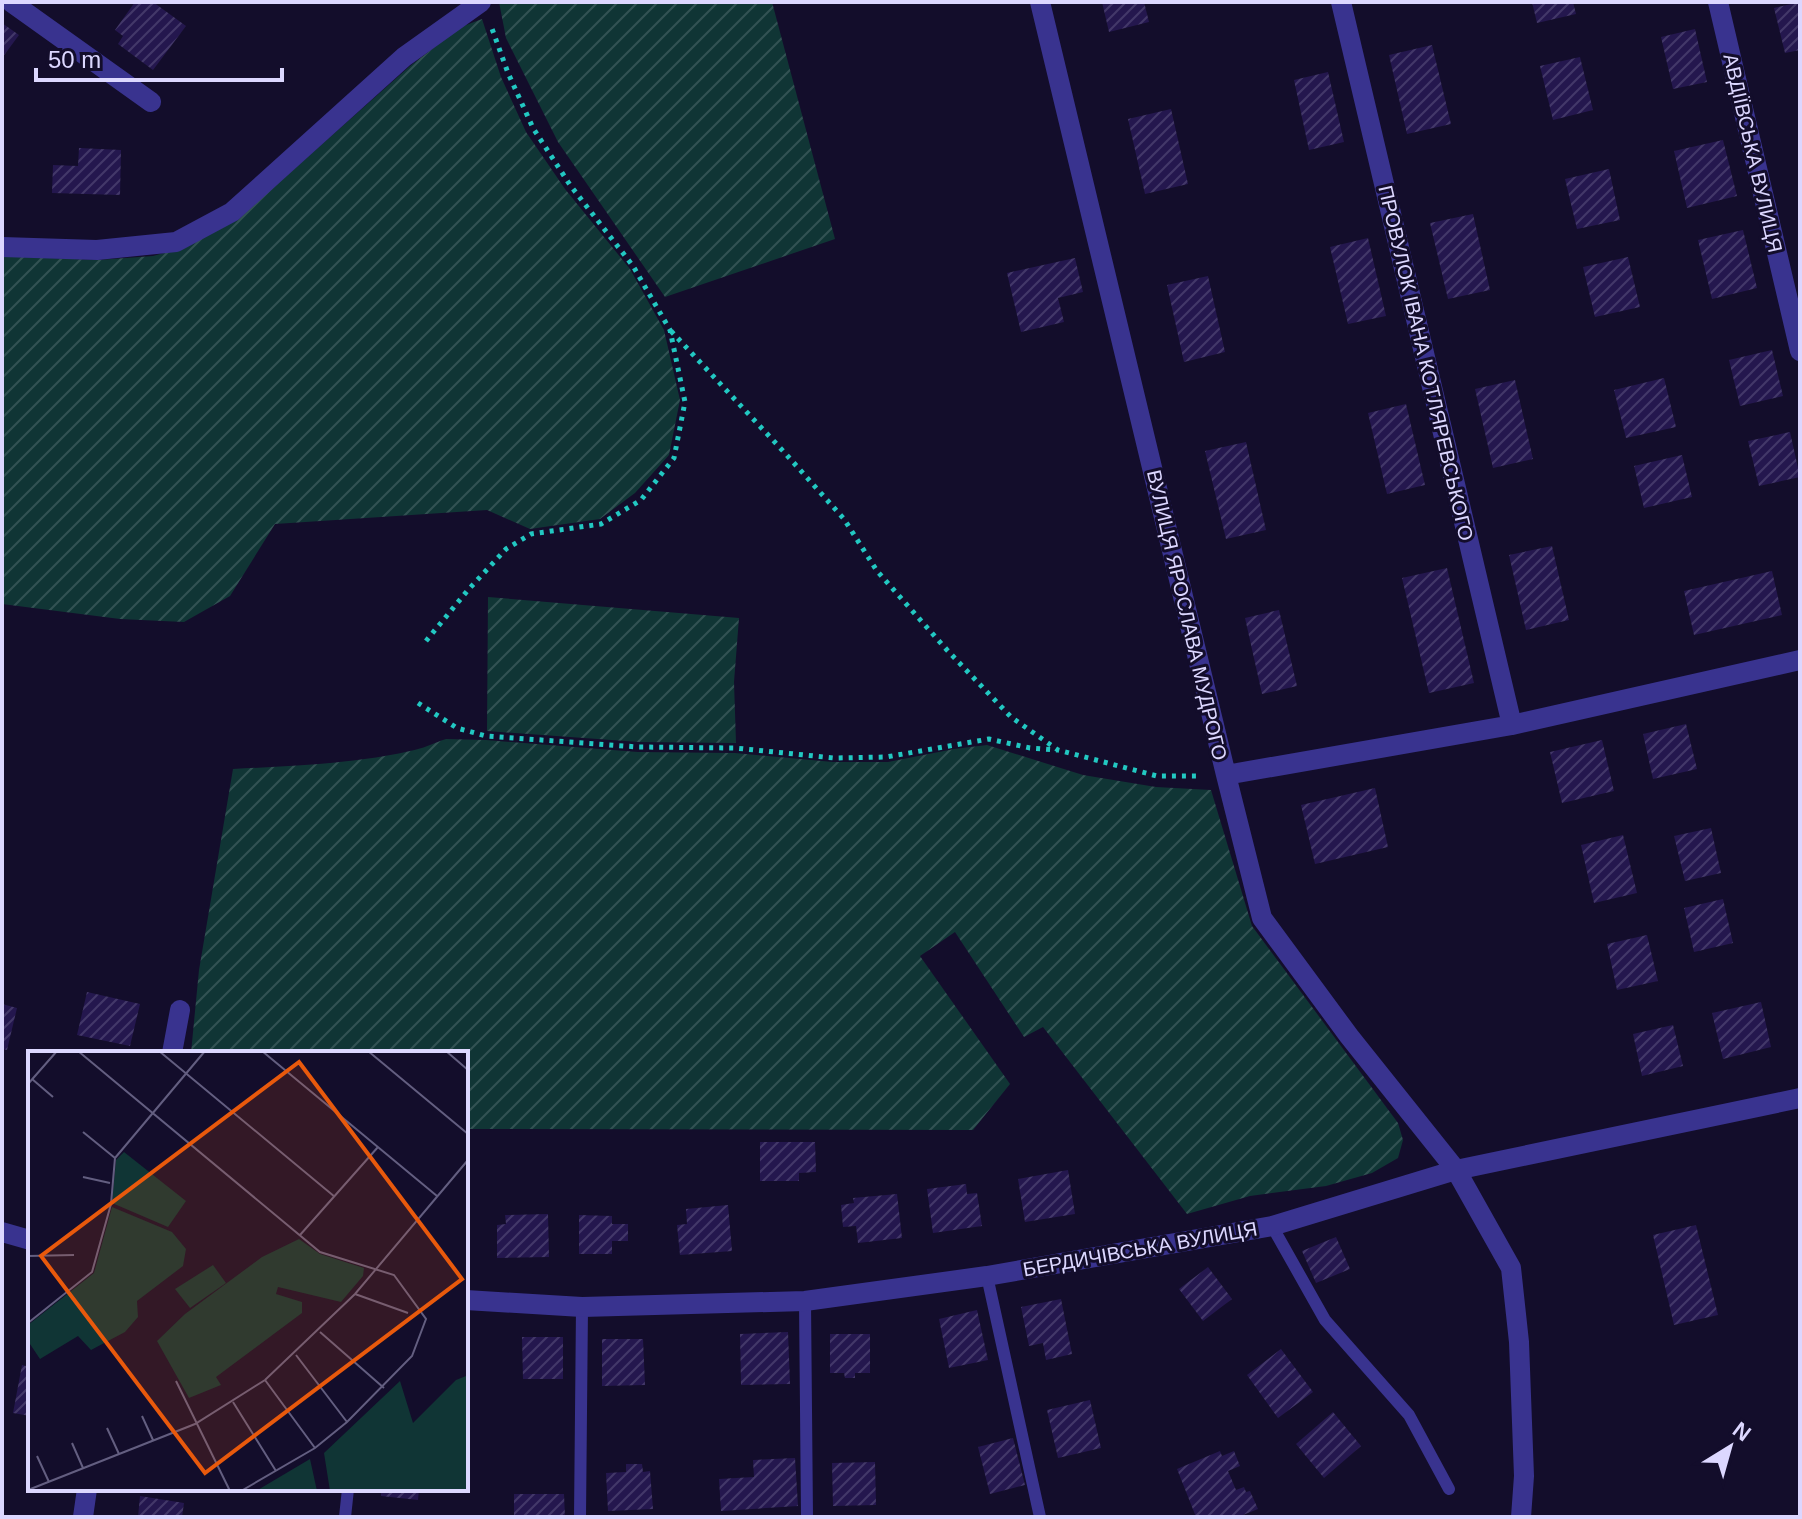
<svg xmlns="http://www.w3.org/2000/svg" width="1802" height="1519" viewBox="0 0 1802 1519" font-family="Helvetica,sans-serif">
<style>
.garden{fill:url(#garden-furrows)}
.building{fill:url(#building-hatch)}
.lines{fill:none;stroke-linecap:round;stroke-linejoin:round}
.path{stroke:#22c8c2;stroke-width:5;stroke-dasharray:4 6;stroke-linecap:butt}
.service{stroke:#39338f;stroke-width:12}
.minor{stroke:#39338f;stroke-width:20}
.labels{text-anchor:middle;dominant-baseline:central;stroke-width:6;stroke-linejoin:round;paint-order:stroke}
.street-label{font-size:20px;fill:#dcd7ff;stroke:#130d2b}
.inset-road{fill:none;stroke:#635e80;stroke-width:2}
.view{fill:#e8590c;fill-opacity:0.15;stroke:#e8590c;stroke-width:4}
.inset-edge{fill:none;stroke:#dcd7ff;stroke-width:4}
</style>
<defs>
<pattern id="garden-furrows" width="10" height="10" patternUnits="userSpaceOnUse" patternTransform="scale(2)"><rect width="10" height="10" fill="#103535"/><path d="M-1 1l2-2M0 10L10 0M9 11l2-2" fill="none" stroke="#325253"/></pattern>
<pattern id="building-hatch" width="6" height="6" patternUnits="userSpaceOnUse" patternTransform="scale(2)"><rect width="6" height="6" fill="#24174e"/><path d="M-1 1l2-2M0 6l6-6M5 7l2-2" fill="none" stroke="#433869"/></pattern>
</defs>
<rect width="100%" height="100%" fill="#130d2b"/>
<!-- garden -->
<path class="garden" d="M499,2H772L835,239L665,297L558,142L506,38Z
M482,19L501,77L526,132L565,189L630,269L664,330L680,400L669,455L635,493L600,519L530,529L487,510L275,524L230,596L184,622L120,619L2,604V256L98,260L153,256L178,249L237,220L410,66L461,27Z
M488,597L739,618L734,682L736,743L639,742L487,731Z
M446,739L486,740L638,752L735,753L833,762H888L954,749L987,745L1083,775L1156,787L1211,790L1252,926L1398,1123L1403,1140L1398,1158L1372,1173L1326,1186L1250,1196L1187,1214L1043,1027L1024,1037L955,932L920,956L1010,1084L973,1130L466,1129V1053H191L199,970L233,769C292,766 352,764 410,751C422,749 434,743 446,739Z"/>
<!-- building -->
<path class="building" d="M135,2H153L186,26L153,70L118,44L123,36L115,30Z
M1102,2H1144L1149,22L1109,32Z
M1532,2H1573L1576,14L1537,23Z
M1800,2V50L1785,53L1774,8Z
M2,23L19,35L2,58Z
M1695,29L1707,82L1673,89L1661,37Z
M1432,45L1451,124L1407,134L1389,55Z
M1580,57L1593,110L1553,120L1540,66Z
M1328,72L1344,142L1309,150L1294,80Z
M1171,109L1188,184L1145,194L1128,119Z
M1723,140L1737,196L1687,208L1674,151Z
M79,148L121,150L120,195L52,193L53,165L78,166Z
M1609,169L1620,220L1577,229L1565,179Z
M1473,214L1490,290L1448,299L1430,223Z
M1743,230L1757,288L1712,299L1698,240Z
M1368,238L1386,316L1348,324L1330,247Z
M1628,257L1640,307L1595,317L1583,267Z
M1075,258L1083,292L1058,298L1064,322L1021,332L1007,273Z
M1208,276L1225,352L1184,362L1167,285Z
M1772,350L1783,396L1740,406L1729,360Z
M1664,378L1676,427L1626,438L1614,390Z
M1515,380L1533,459L1493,468L1475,389Z
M1406,404L1425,485L1387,494L1368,413Z
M1790,432L1800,477L1759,486L1748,441Z
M1246,442L1266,530L1226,539L1205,451Z
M1682,455L1692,497L1644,508L1634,466Z
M1552,546L1569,620L1526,630L1509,555Z
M1447,568L1474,683L1429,693L1402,578Z
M1772,571L1782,615L1694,635L1684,591Z
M1279,610L1297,686L1262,694L1245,618Z
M1686,724L1697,769L1653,779L1643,734Z
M1602,740L1614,791L1562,803L1550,752Z
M1375,788L1388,847L1315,864L1301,805Z
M1711,828L1721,873L1685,881L1674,836Z
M1623,835L1637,893L1594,903L1581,845Z
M1723,899L1733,943L1694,952L1684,908Z
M1647,935L1658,981L1617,990L1607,944Z
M87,992L140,1004L130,1046L77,1035Z
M1761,1002L1771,1047L1723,1059L1712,1013Z
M2,1004L17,1008L7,1050L2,1049Z
M1673,1025L1683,1066L1642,1076L1633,1034Z
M760,1142H815L816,1172L799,1173V1181H760Z
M1068,1170L1075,1214L1025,1222L1018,1179Z
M966,1184L967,1194L977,1193L982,1226L933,1233L927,1189Z
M897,1194L902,1238L858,1243L856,1226L843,1227L841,1205L854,1203L853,1198Z
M728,1205L732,1251L680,1255L677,1225L687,1224L686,1209Z
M548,1214L549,1257L497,1258V1225L506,1224L505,1215Z
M579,1215L612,1216V1224H628V1241H612V1254H579Z
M1696,1225L1718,1315L1674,1325L1653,1235Z
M1336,1237L1350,1269L1316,1283L1302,1251Z
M1208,1267L1232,1299L1203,1321L1179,1289Z
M1061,1299L1072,1354L1046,1360L1043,1343L1029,1346L1021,1307Z
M977,1310L988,1360L949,1368L939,1319Z
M788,1332L790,1384L741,1385L740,1334Z
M830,1334H870V1373H855V1378H845L844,1373H830Z
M522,1337H563V1379H523Z
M602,1339H643L645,1385L602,1386Z
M1281,1349L1313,1392L1278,1418L1247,1375Z
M22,1365L30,1367V1416L13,1413Z
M1090,1400L1101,1448L1058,1458L1047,1410Z
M1333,1412L1361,1446L1324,1478L1296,1444Z
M1013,1438L1025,1485L990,1494L978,1447Z
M1220,1451L1222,1456L1234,1451L1240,1466L1228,1471L1236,1490L1244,1487L1246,1492L1250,1491L1258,1509L1238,1517H1196L1177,1469Z
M795,1458L798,1506L721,1511L719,1479L754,1477L753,1460Z
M875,1462L876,1505L833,1506L832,1463Z
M626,1464H642L643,1472L650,1471L653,1509L608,1511L606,1473L626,1472Z
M381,1489H419L418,1500L381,1496Z
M514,1494H564L565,1517H514Z
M140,1496L184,1503L182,1517H138Z"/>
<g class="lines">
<!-- path -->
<path class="path" d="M671,331L784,452L844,519L877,571L947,650L1011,717L1058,750L1157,776H1199
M426,641L468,590L506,549L531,534L601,524L641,500L674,458L685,402L670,330L633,266L570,185L533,128L508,73L491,26
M418,703L457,728L486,736L638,747L735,748L834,758L886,757L989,739L1030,748L1057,750"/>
<!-- service -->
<path class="service" d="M1272,1226L1325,1320L1409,1415L1449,1489
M987,1276L1040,1517
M805,1301L807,1517
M345,1517L348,1489
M580,1517L582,1307"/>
<!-- minor -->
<path class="minor" d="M11,2L151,102
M1040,2L1226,775L1262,918L1349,1036L1456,1170L1511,1268L1519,1342L1524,1476L1521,1517
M1341,2L1512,725
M1718,2L1800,351
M2,247L97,250L176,242L232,212L404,57L481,2
M1226,775L1512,725L1800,660
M172,1053L180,1010
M2,1232L30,1240
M466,1300L582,1307L805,1301L987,1276L1272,1226L1456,1170L1800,1098
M83,1517L87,1489"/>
</g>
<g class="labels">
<!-- street labels -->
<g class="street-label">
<text transform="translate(1753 153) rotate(77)">АВДІЇВСЬКА ВУЛИЦЯ</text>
<text transform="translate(1426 363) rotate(77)">ПРОВУЛОК ІВАНА КОТЛЯРЕВСЬКОГО</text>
<text transform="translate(1187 615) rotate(77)">ВУЛИЦЯ ЯРОСЛАВА МУДРОГО</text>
<text transform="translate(1140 1249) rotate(-10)">БЕРДИЧІВСЬКА ВУЛИЦЯ</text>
</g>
</g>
<!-- overview -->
<g transform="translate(28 1051)">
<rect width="440" height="440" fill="#130d2b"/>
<path d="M96,101L158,150L140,176L84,152L88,109ZM84,156L144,181L158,198L155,215L109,250L110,266L97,281L63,299L50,285L12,308L0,290V274L66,222ZM271,188L292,203L336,217L335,225L313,251L250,236L248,243L274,251V262L188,326L193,334L161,347L129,290L157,263L234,206ZM185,214L198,232L162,257L147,238ZM438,325L440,440H302L296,402L372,330L385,372L428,329ZM282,408L289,440H228Z" fill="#103535"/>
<path class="inset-road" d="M50,0L292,201L366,224L398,268L384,305L319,371L287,397L213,440M131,0L307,146M234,0L409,145M340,0L440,83M418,0L440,19M4,28L25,46M0,33L29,0M55,81L87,107M55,126L82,132M272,184L350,96M0,205L46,204M327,243L380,262M0,272L64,221L83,153L87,107L177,0M292,281L356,337M268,304L319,371M237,329L287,397M148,330L202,440M205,351L248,420M114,365L125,389M79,377L91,403M44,392L55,417M9,405L21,431M0,439L167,373L237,329L327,243L440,109"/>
<path class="view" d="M271,11L434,228L177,422L13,205Z"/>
<rect width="440" height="440" class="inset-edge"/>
</g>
<!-- border -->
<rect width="1802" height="1519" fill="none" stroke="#dcd7ff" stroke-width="8"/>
<!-- north arrow -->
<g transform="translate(1730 1447) rotate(37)" stroke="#130d2b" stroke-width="6" paint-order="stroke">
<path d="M0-6L14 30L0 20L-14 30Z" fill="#dcd7ff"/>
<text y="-12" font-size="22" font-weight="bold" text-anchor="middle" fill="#dcd7ff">N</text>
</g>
<!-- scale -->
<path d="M36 68v12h246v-12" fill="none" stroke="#dcd7ff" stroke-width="4"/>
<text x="48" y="68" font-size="24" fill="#dcd7ff" stroke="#130d2b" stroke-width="6" paint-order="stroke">50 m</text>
</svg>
